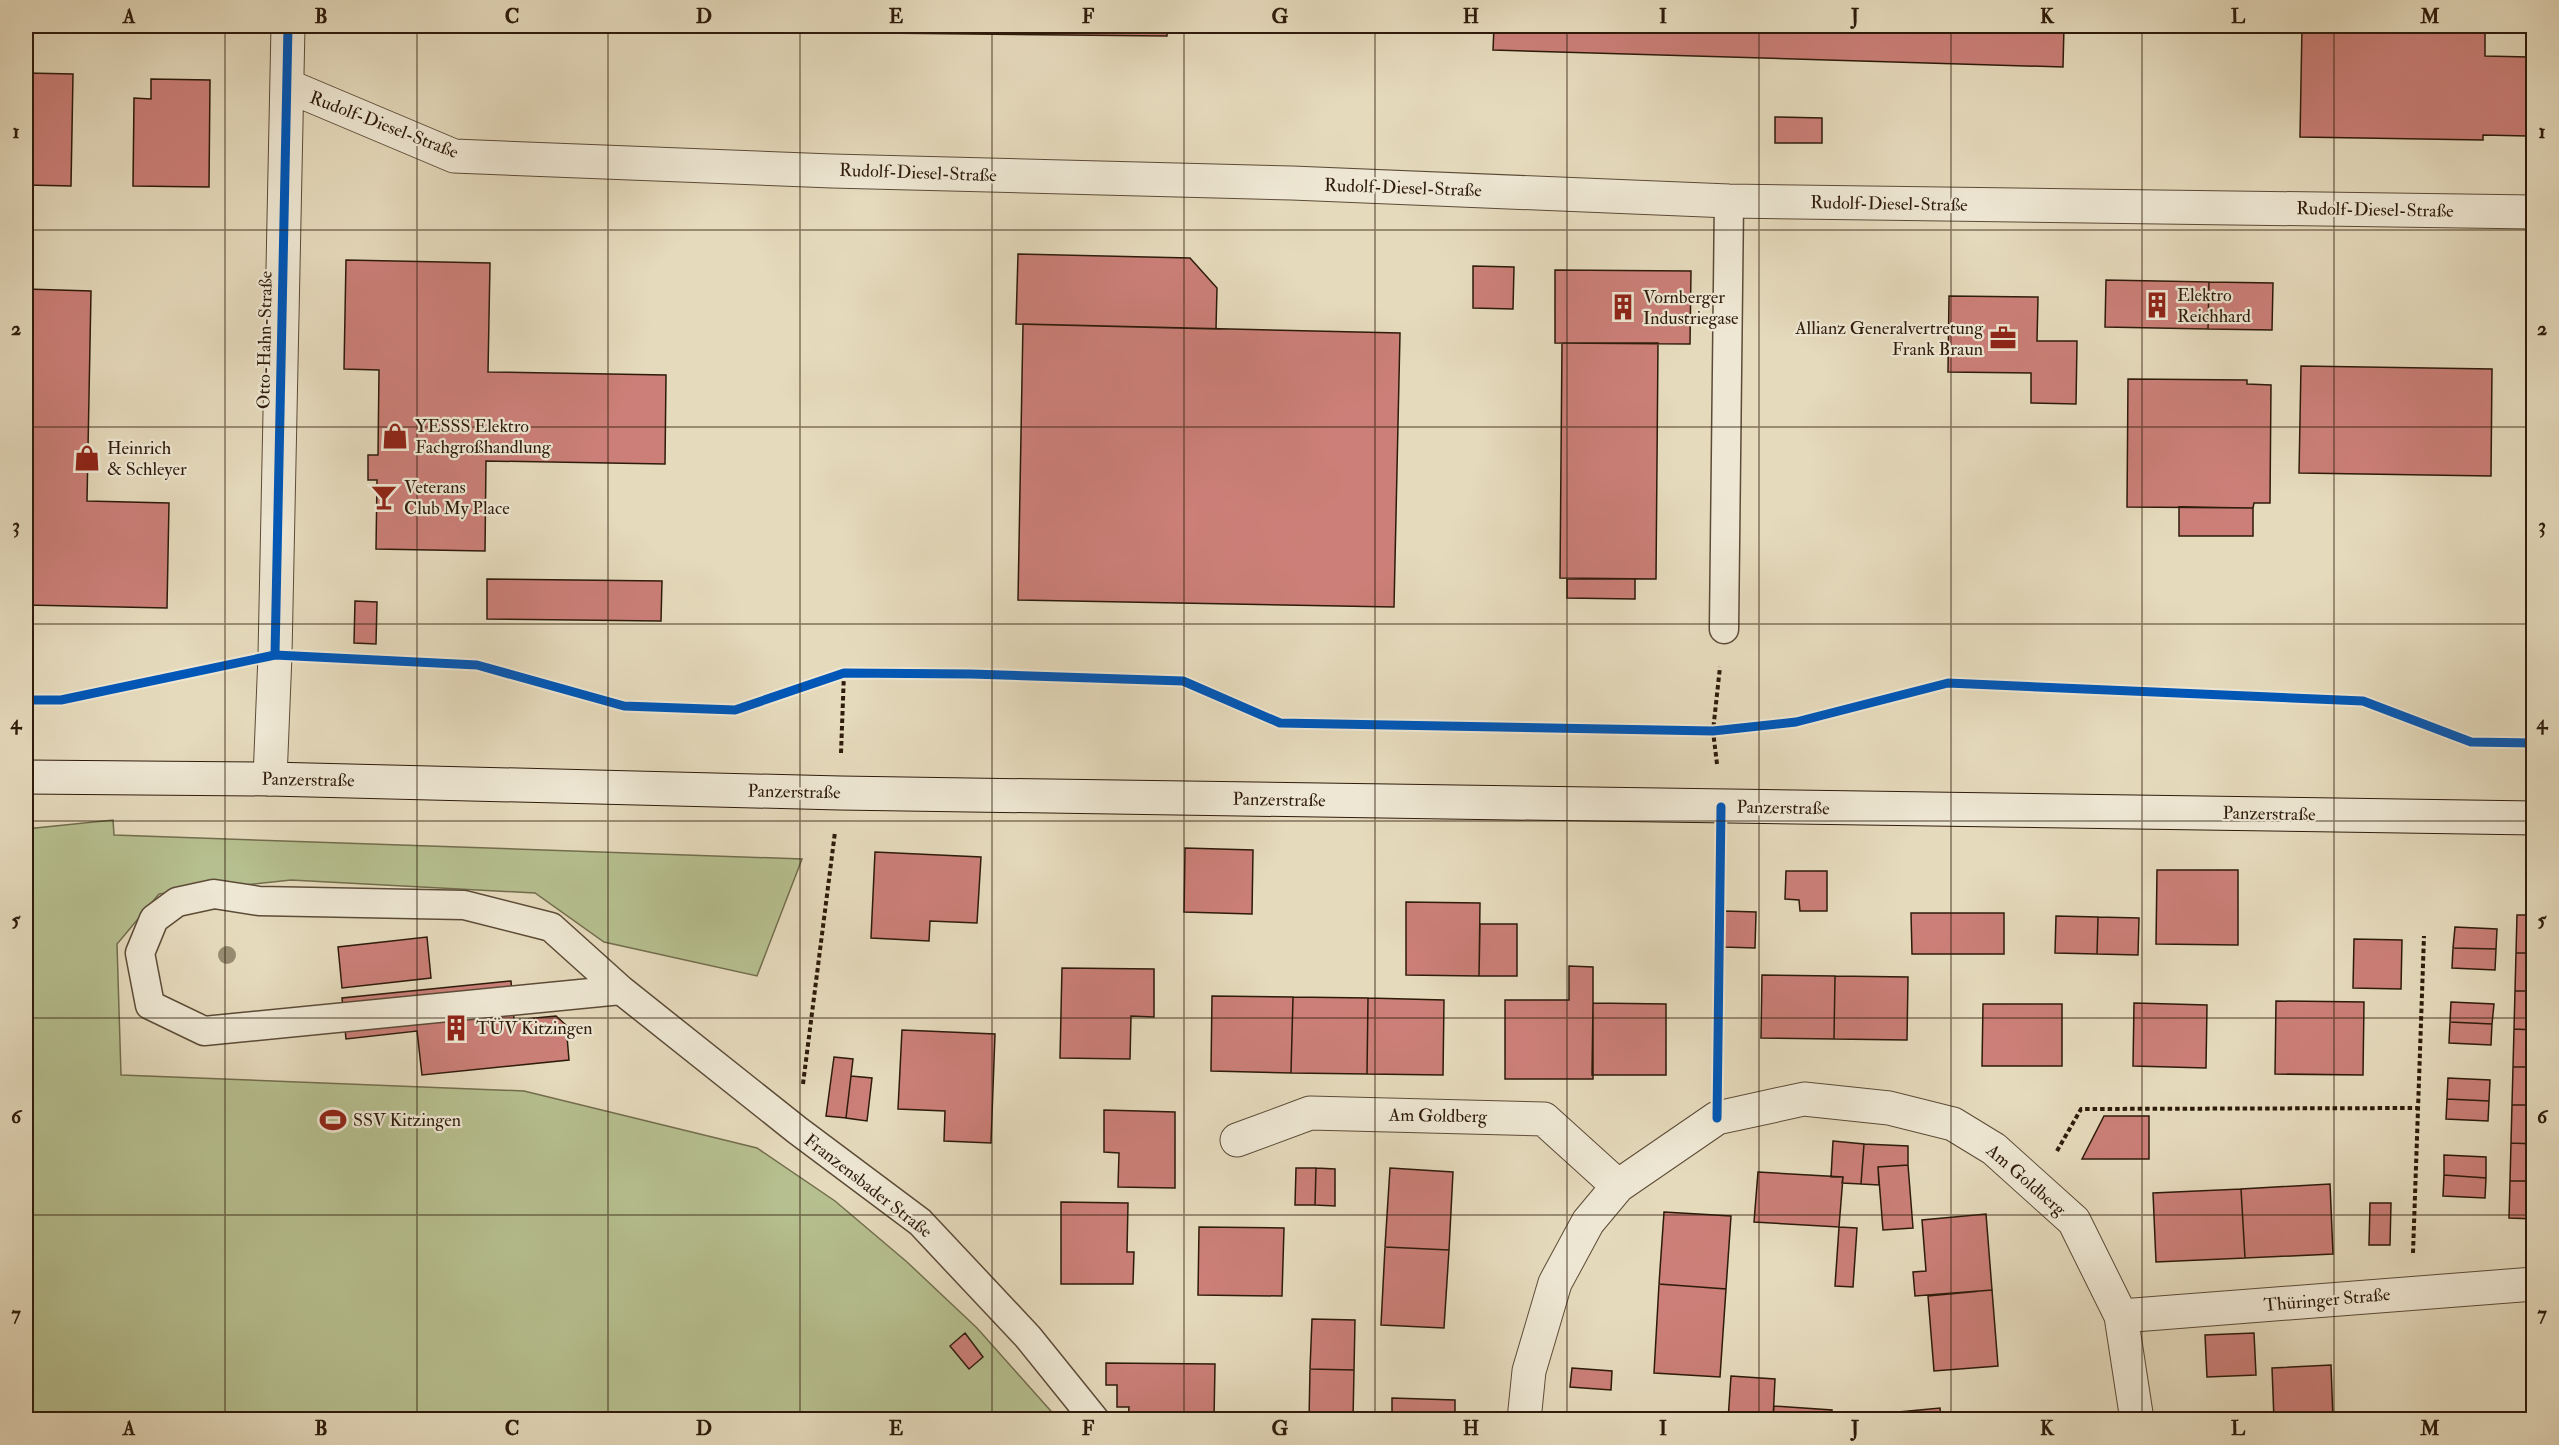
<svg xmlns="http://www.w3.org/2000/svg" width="2559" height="1445" viewBox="0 0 2559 1445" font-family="'IM FELL Double Pica',serif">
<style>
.green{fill:#b6bf8f;stroke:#726d4d;stroke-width:1.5}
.building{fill:#cb7f78;stroke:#2e1b0b;stroke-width:1.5}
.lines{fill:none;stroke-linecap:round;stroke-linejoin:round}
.lane-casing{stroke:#5c4b37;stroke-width:31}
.street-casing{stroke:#5c4b37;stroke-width:35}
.secondary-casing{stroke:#2e1b0b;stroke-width:35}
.path{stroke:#2e1b0b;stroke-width:4;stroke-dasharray:4.5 3;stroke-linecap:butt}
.lane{stroke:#eee7d3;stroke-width:28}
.street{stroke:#eee7d3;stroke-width:33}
.secondary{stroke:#eee7d3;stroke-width:33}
.cycleway-casing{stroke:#eee7d3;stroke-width:13}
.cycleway{stroke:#0057b8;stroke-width:9}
.tree{fill:#978c71}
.grid{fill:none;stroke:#2e1b0b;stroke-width:1.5;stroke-opacity:0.55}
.labels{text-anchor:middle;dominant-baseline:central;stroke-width:4.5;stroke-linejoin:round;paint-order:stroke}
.street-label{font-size:18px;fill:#2e1b0b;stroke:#eee7d3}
.poi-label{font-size:18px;fill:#2e1b0b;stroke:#eee7d3;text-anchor:start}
.neatline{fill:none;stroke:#2e1b0b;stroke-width:2}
.grid-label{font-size:20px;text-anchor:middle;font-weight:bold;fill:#2e1b0b}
</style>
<rect width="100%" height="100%" fill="#e5dabc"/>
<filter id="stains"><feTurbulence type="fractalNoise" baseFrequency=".00333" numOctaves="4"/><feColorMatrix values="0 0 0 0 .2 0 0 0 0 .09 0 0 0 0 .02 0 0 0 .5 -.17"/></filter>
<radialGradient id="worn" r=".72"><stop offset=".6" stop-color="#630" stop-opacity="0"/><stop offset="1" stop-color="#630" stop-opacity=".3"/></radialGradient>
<!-- green -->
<path class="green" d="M113,820L114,835L802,859L757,976L604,942L535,893L291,880L159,894L117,944L121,1075L524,1091L757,1148L835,1201L907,1262L977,1328L1058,1419L26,1420V829Z"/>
<!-- building -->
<path class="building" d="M877,26H1167V36L877,33Z
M1494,26H2064L2063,67L1493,50Z
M2302,26H2485V56L2528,57L2527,136L2483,135V140L2300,137Z
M26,73L73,74L71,186L26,185Z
M151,79L210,80L209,187L133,186L134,98L151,99Z
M1775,117L1822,118V143H1775Z
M1018,254L1190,258L1217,288L1216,329L1016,324Z
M346,260L490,263L488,372L666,375L665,464L486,461L485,551L376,549L377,480H368V455H378L379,370L344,369Z
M1473,266L1514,267L1513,309L1473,308Z
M1555,270L1691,271L1690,344L1555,343Z
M2106,280L2209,282L2208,329L2105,327Z
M2209,282L2273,283L2272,330L2208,329Z
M26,289L91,291L87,501L169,503L167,608L26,605Z
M1949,296L2038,297L2037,341H2077L2076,404L2031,403V373L1948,372Z
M1023,324L1400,333L1394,607L1018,600Z
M1562,343H1658L1656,579L1560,578Z
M2301,366L2492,369L2491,476L2299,473Z
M2128,379L2247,380V384L2271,385L2270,503H2254L2253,508L2127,507Z
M2179,507L2253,508V536H2179Z
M487,579L662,581L661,621L487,619Z
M1567,579H1635V599L1567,598Z
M355,601L377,602L376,644L354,643Z
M1185,848L1253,850L1252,914L1184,912Z
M875,852L981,857L977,923L930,921L929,941L871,938Z
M2157,870H2238V945L2156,944Z
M1786,871H1827V911H1800L1799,900L1785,899Z
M1406,902L1480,903L1479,976L1406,975Z
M1724,911L1756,912L1755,948L1723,947Z
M1911,913H2004V954H1912Z
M2517,915H2534V953H2516Z
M2056,916L2098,917L2097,954L2055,953Z
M2098,917L2139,918L2138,955L2097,954Z
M1480,924H1517V976H1479Z
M2455,927L2497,929L2496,949L2453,948Z
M427,937L431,978L342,988L338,947Z
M2354,939L2402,940L2401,989L2353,988Z
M2453,948L2496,949L2495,970L2452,968Z
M2516,953H2534V991H2515Z
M1569,966L1593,967V1079H1505V1000H1569Z
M1062,968L1154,969V1017L1131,1016L1130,1059L1060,1058Z
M1762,975L1835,976L1834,1039L1761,1038Z
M1835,976L1908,977L1907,1040L1834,1039Z
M511,981L514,1020L556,1016L566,1025L569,1060L422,1075L417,1031L346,1039L342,998Z
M2515,991H2534V1030L2514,1029Z
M1212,996L1293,997L1291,1073L1211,1071Z
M1293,997L1368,998L1367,1074L1291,1073Z
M1368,998L1444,1000L1443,1075L1367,1074Z
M2276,1001L2364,1002L2363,1075L2275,1074Z
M2451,1002L2494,1004L2492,1024L2450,1022Z
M1593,1003L1666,1004V1075H1592Z
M2134,1003L2207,1005L2206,1068L2133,1066Z
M1983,1004H2062V1066H1982Z
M2450,1022L2492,1024L2491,1045L2449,1043Z
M2514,1029L2534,1030V1067H2513Z
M902,1030L995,1034L991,1143L944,1141L945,1111L898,1109Z
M834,1057L853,1059L846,1118L826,1116Z
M2513,1067H2534V1105H2512Z
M851,1076L872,1078L867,1121L846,1118Z
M2448,1078L2490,1080L2489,1101L2447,1099Z
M2447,1099L2489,1101L2488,1121L2446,1119Z
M2512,1105H2534V1144L2511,1143Z
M1104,1110L1175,1112V1188L1118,1187L1119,1153L1104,1152Z
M2104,1116H2149V1159H2082Z
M1833,1141L1864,1144L1861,1184L1842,1183L1843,1177H1831Z
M2511,1143L2534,1144V1181H2510Z
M1864,1144L1908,1146V1165L1878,1167L1879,1185L1861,1184Z
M2444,1155L2486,1157V1178L2444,1175Z
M1908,1165L1913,1228L1883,1230L1878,1167Z
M1296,1168H1316L1315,1205H1295Z
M1316,1168L1335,1169V1206L1315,1205Z
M1390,1168L1453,1172L1449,1250L1385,1247Z
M1758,1172L1843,1177L1839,1227L1754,1222Z
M2444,1175L2486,1178L2485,1198L2443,1196Z
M2510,1181H2534V1219L2509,1218Z
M2330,1184L2333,1254L2245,1258L2241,1189Z
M2241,1189L2245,1258L2156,1262L2153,1193Z
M1061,1202L1128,1203L1127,1252H1134L1133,1284H1061Z
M2370,1203H2391L2390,1245H2369Z
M1664,1212L1731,1216L1726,1289L1659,1284Z
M1986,1214L1992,1290L1915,1296L1913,1272L1926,1271L1922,1220Z
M1199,1227L1284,1228L1282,1296L1198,1295Z
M1839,1227L1857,1228L1853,1287L1835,1286Z
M1385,1247L1449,1250L1444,1328L1381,1325Z
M1659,1284L1726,1289L1720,1377L1654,1373Z
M1992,1290L1998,1366L1934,1371L1928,1296Z
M1312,1319L1355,1320L1354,1370L1310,1369Z
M965,1333L983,1357L969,1369L950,1346Z
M2254,1333L2256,1375L2207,1377L2205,1335Z
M1106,1363L1215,1364L1214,1420H1128L1129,1407H1117V1385H1106Z
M2331,1365L2333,1420H2274L2272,1368Z
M1572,1368L1612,1371L1611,1390L1570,1387Z
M1310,1369L1354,1370L1353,1420H1309Z
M1731,1376L1775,1379L1773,1420H1728Z
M1392,1398L1455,1400V1420H1378L1392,1419Z
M1774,1406L1832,1410V1420H1773Z
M1940,1408L1941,1420H1888V1413Z"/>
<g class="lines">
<!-- lane casing -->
<g class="lane-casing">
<path id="lane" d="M1724,629L1729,201
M621,990L551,927L464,905L259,901L214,894L177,902L154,919L140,953L150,1005L204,1031L621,990L797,1130L920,1222L1028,1337L1095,1420"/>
</g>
<!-- street casing -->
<g class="street-casing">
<path id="street" d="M288,86L454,156L832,171L1292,183L1729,201L2534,212
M270,779L275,655L288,26
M1237,1140L1310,1113L1544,1119L1618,1186L1717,1118L1804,1099L1889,1108L1953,1124L1994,1149L2074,1221L2121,1316L2137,1420
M2121,1316L2534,1284
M1524,1420L1529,1371L1555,1283L1588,1222L1618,1186"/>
</g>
<!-- secondary casing -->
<g class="secondary-casing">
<path id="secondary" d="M26,777L270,779L840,793L2534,818"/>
</g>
<!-- path -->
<path class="path" d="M841,753L844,673
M1717,764L1713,731L1720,667
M803,1084L835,832
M2057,1151L2081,1109L2418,1108
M2413,1253L2424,936"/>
<!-- lane -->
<use href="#lane" class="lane"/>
<!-- street -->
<use href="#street" class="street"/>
<!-- secondary -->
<use href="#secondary" class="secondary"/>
<!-- cycleway casing -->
<g class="cycleway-casing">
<path id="cycleway" d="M275,655L288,26
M26,700H61L275,655L477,665L624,706L735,710L844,673L971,674L1183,681L1280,723L1713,731L1796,722L1948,683L2363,701L2471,742L2534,743
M1717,1118L1721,807"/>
</g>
<!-- cycleway -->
<use href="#cycleway" class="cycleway"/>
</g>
<!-- trees -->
<circle class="tree" cx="227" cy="955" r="9"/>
<!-- grid -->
<path class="grid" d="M225,26V1420M417,26V1420M608,26V1420M800,26V1420M992,26V1420M1184,26V1420M1375,26V1420M1567,26V1420M1759,26V1420M1951,26V1420M2142,26V1420M2334,26V1420M26,230H2534M26,427H2534M26,624H2534M26,821H2534M26,1018H2534M26,1215H2534"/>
<!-- icons -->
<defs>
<g id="building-bare" transform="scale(2.07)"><path d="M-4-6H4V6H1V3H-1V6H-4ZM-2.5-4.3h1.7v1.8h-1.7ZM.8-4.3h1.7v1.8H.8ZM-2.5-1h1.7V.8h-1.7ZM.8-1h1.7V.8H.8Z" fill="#8f2418" stroke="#eee7d3" stroke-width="2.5" paint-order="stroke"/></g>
<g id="office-bare" transform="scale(2.07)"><path d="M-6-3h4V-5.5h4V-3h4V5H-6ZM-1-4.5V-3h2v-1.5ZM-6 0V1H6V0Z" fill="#8f2418" stroke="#eee7d3" stroke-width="2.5" paint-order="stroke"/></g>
<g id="shop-bare" transform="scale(2.07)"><path d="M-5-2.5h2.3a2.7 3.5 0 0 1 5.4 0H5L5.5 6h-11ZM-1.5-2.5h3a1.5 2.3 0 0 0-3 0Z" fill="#8f2418" stroke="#eee7d3" stroke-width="2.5" paint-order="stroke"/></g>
<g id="bar-bare" transform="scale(2.07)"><path d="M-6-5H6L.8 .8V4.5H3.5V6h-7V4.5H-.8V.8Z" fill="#8f2418" stroke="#eee7d3" stroke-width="2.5" paint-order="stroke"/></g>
<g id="stadium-bare" transform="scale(2.07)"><path d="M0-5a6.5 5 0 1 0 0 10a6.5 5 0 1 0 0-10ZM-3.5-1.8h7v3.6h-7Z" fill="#8f2418" stroke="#eee7d3" stroke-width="2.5" paint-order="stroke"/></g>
</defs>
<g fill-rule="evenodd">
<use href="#building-bare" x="2157" y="305"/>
<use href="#building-bare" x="1623" y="307"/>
<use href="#office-bare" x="2003" y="338"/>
<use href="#shop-bare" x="395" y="436"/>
<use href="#shop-bare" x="87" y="458"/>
<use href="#bar-bare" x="384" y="497"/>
<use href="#building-bare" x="456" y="1028"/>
<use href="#stadium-bare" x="333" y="1120"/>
</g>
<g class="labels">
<!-- street labels -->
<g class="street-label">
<text transform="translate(384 125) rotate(21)">Rudolf-Diesel-Straße</text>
<text transform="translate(918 173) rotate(2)">Rudolf-Diesel-Straße</text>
<text transform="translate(1403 188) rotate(2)">Rudolf-Diesel-Straße</text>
<text transform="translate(1889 204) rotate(1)">Rudolf-Diesel-Straße</text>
<text transform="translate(2375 210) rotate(1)">Rudolf-Diesel-Straße</text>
<text transform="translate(265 340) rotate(-89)">Otto-Hahn-Straße</text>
<text transform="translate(308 780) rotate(1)">Panzerstraße</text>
<text transform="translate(794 792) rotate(1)">Panzerstraße</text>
<text transform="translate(1279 800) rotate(1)">Panzerstraße</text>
<text transform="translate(1783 808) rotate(1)">Panzerstraße</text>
<text transform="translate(2269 814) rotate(1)">Panzerstraße</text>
<text transform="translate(1438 1116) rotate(1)">Am Goldberg</text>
<text transform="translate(2026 1180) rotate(41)">Am Goldberg</text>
<text transform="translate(868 1186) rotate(38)">Franzensbader Straße</text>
<text transform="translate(2327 1300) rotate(-5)">Thüringer Straße</text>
</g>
<!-- poi labels -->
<g class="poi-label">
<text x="2177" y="295">Elektro<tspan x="2177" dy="21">Reichhard</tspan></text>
<text x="1643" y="297">Vornberger<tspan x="1643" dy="21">Industriegase</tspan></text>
<text x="1983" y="328" text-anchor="end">Allianz Generalvertretung<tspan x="1983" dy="21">Frank Braun</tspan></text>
<text x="415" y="426">YESSS Elektro<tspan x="415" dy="21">Fachgroßhandlung</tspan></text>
<text x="107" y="448">Heinrich<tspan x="107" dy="21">&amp; Schleyer</tspan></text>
<text x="404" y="487">Veterans<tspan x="404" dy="21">Club My Place</tspan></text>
<text x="476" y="1028">TÜV Kitzingen</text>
<text x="353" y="1120">SSV Kitzingen</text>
</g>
</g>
<!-- margin -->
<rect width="2559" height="1445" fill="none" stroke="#e5dabc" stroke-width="66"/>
<rect x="33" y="33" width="2493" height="1379" class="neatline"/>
<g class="grid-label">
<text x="129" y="23">A</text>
<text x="321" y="23">B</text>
<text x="512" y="23">C</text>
<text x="704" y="23">D</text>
<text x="896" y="23">E</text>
<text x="1088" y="23">F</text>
<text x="1280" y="23">G</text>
<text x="1471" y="23">H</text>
<text x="1663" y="23">I</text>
<text x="1855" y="23">J</text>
<text x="2047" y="23">K</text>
<text x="2238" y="23">L</text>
<text x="2430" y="23">M</text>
<text x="16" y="138">1</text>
<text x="2542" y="138">1</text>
<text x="16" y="335">2</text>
<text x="2542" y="335">2</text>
<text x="16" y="532">3</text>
<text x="2542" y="532">3</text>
<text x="16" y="729">4</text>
<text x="2542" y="729">4</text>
<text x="16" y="926">5</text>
<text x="2542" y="926">5</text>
<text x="16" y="1123">6</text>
<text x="2542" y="1123">6</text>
<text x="16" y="1320">7</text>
<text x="2542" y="1320">7</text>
<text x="129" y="1435">A</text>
<text x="321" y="1435">B</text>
<text x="512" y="1435">C</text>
<text x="704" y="1435">D</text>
<text x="896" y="1435">E</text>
<text x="1088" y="1435">F</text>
<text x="1280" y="1435">G</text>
<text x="1471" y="1435">H</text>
<text x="1663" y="1435">I</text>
<text x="1855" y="1435">J</text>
<text x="2047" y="1435">K</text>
<text x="2238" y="1435">L</text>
<text x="2430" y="1435">M</text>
</g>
<rect width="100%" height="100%" filter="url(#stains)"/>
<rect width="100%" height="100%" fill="url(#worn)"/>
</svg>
